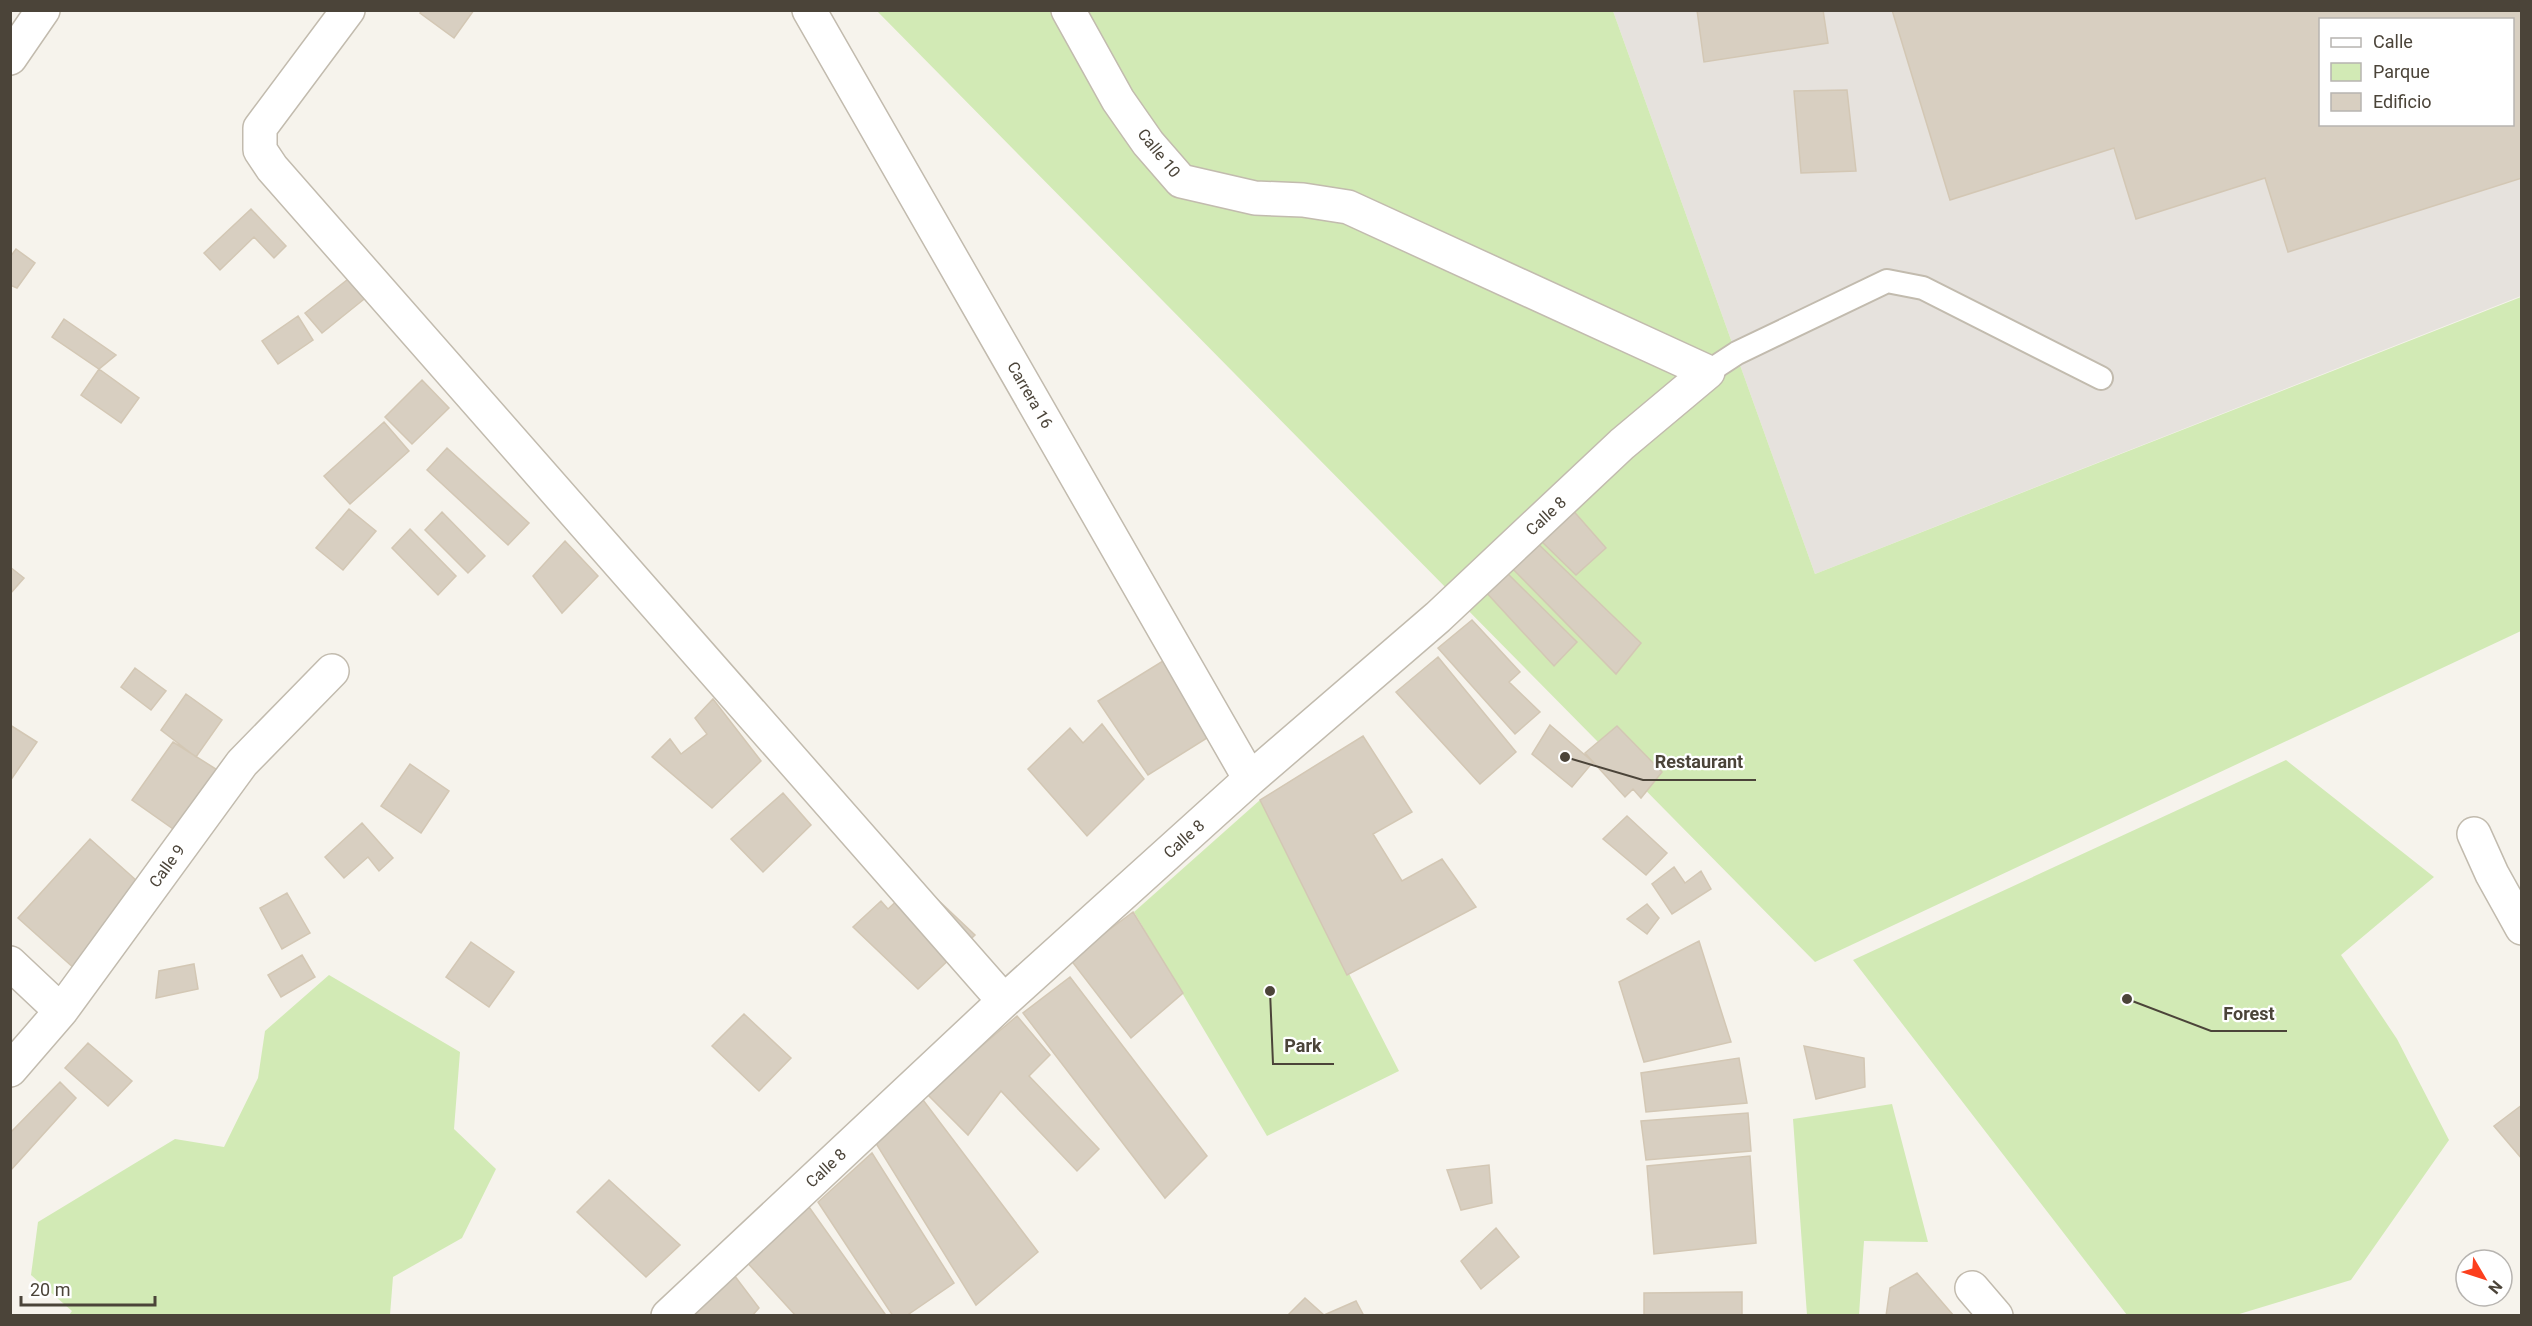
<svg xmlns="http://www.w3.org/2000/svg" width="2532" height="1326" viewBox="0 0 2532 1326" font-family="Roboto,sans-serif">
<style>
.industrial{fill:#e6e2dd;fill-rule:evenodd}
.green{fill:#d2eab5}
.building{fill:#d8cfc1;stroke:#d3c7b4;stroke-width:1.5;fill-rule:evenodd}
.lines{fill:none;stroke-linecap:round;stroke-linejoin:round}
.service-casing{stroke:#c2bbae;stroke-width:26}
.minor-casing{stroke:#c2bbae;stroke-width:36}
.service{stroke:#fff;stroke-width:22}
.minor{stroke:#fff;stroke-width:33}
.labels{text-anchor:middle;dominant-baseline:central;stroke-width:4.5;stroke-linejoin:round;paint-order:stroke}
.street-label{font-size:16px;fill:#4b4439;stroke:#fff}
.leader{fill:none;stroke:#4b4439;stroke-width:2}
.callout-dot{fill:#4b4439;stroke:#fff;stroke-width:2}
.callout-label{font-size:18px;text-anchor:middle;font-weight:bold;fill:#4b4439;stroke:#fff;stroke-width:4.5;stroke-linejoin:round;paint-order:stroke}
</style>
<rect width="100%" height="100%" fill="#f6f3ec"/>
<!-- industrial -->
<path class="industrial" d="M1613,11H2521V296L1815,574ZM2320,20H2512V124H2320Z"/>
<!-- green -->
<path class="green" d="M877,11H1613L1815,574L2521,297V631L1815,962Z
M2286,760L2434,877L2341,955L2397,1039L2449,1140L2351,1280L2236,1315H2127L1853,960Z
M1260,800L1399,1071L1267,1136L1134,912Z
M329,975L460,1052L454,1129L496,1169L462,1238L393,1277L390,1315H69L72,1311L31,1275L38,1222L175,1139L224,1147L258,1078L265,1031Z
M1892,1104L1928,1242L1864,1241L1859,1315H1807L1793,1119Z"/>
<!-- building -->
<path class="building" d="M422,10H474L454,38L420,13Z
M1697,10H1823L1828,43L1704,62Z
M1892,10H2522V178L2288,252L2265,178L2136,219L2114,148L1950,200ZM2320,20H2512V124H2320Z
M1847,90L1856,171L1801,173L1794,91Z
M251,209L286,246L274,258L254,237L220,270L204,253Z
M16,249L35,263L17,288L10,285V257Z
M352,276L368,296L322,333L305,313Z
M298,316L313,340L278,364L262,341Z
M64,319L116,355L99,369L52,337Z
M99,369L139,398L121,423L81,395Z
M422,380L449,408L412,444L385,417Z
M384,422L409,451L350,504L324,476Z
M447,448L529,523L508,545L427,470Z
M1570,507L1606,548L1576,575L1537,537Z
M349,509L376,531L343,570L316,548Z
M442,512L485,556L468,573L425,530Z
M410,529L456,576L438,595L392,548Z
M1533,539L1641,643L1616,674L1507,563Z
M565,541L598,576L562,613L533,576Z
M10,567L24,578L10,594Z
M1504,570L1577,642L1554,666L1484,590Z
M1472,620L1520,672L1509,682L1540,712L1515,734L1438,648Z
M1171,656L1215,733L1148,775L1098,701Z
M1438,657L1516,752L1480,784L1396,692Z
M135,668L166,691L151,710L121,687Z
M186,694L222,720L196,757L161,730Z
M713,699L761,761L712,808L652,757L670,739L681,754L707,734L695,718Z
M1102,724L1144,779L1087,836L1028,769L1070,728L1083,743Z
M10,725L37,742L10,781Z
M1550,725L1593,762L1572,787L1532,754Z
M1617,726L1662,772L1641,798L1633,789L1625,797L1585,753Z
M1363,736L1412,812L1373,834L1402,881L1442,859L1476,907L1347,975L1260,800Z
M173,742L219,771L176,831L132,800Z
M410,764L449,791L421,833L381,806Z
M783,793L811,825L763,872L731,839Z
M1627,816L1667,853L1646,875L1603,839Z
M362,823L393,858L379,871L368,857L344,878L325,857Z
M90,839L146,889L76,970L18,918Z
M1674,867L1685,883L1701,871L1711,889L1672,914L1652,884Z
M918,881L975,935L918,989L853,927L881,901L888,909Z
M287,893L310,933L282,949L260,908Z
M1647,904L1659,918L1647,934L1627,919Z
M1133,912L1183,993L1131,1038L1070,959Z
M1699,941L1731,1042L1644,1062L1619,982Z
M471,942L514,972L489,1007L446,977Z
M302,955L315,977L281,997L268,975Z
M194,964L198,989L156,998L159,971Z
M1070,977L1207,1156L1165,1198L1023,1013Z
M744,1014L791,1058L759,1091L712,1046Z
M1017,1016L1050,1055L1029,1076L1099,1149L1077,1171L1001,1091L968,1135L926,1093Z
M88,1043L132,1081L108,1106L65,1068Z
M1804,1046L1864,1058L1865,1087L1816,1099Z
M1739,1058L1747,1103L1646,1112L1641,1073Z
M60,1082L76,1098L10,1171V1133Z
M920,1096L1038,1252L976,1305L872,1137Z
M2522,1105V1159L2494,1126Z
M1748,1113L1751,1151L1646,1160L1641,1121Z
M872,1153L954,1283L906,1316H893L818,1202Z
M1750,1156L1756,1243L1654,1254L1647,1166Z
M1489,1165L1492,1203L1461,1210L1447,1170Z
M609,1180L680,1245L646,1277L577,1212Z
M809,1207L885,1314L883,1316H796L744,1259Z
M1496,1228L1519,1257L1481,1289L1461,1261Z
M1917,1273L1954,1316H1886L1890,1288Z
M734,1275L759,1308L752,1316H693Z
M1742,1292V1316H1644V1293Z
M1305,1298L1324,1315L1356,1301L1364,1316H1287Z"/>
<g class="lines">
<!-- service casing -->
<g class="service-casing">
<path id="service" d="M1708,372L1737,353L1887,281L1923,288L2101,378"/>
</g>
<!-- minor casing -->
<g class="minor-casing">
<path id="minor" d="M348,10L260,128V150L272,168L1004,1001
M809,10L1250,779
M10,58L43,10
M2474,834L2492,874L2522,928
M10,963L61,1011
M10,1070L61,1011L242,763L332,671
M1972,1288L1996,1316
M668,1316L1004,1001L1250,779L1438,617L1622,444L1708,372L1348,207L1303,200L1255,198L1181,181L1148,143L1118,100L1068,10"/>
</g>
<!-- service -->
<use href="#service" class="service"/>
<!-- minor -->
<use href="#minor" class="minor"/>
</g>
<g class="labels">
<!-- street labels -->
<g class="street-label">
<text transform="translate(1159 153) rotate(51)">Calle 10</text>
<text transform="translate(1030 395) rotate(60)">Carrera 16</text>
<text transform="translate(1546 516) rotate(-43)">Calle 8</text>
<text transform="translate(1184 839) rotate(-42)">Calle 8</text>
<text transform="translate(167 866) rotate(-54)">Calle 9</text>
<text transform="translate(826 1168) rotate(-43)">Calle 8</text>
</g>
</g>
<!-- callouts -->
<path class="leader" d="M1565 757L1643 780H1756M2127 999L2211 1031H2287M1270 991L1273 1064H1334"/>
<g class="callout-dot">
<circle cx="1565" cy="757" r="6"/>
<circle cx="2127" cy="999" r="6"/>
<circle cx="1270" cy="991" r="6"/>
</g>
<g class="callout-label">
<text x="1699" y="768">Restaurant</text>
<text x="2249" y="1020">Forest</text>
<text x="1303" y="1052">Park</text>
</g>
<!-- border -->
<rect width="2532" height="1326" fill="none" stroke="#4b4439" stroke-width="24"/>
<!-- legend -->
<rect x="2319" y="18" width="195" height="108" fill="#ffffff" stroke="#b7b4b0" stroke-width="1.5"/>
<rect x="2331" y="38" width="30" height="9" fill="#ffffff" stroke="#b7b4b0" stroke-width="1.5"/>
<text x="2373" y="48" font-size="18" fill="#4b4439">Calle</text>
<rect x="2331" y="63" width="30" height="18" fill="#d2eab5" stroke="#b7b4b0" stroke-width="1.5"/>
<text x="2373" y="78" font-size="18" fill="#4b4439">Parque</text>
<rect x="2331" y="93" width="30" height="18" fill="#d8cfc1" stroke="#b7b4b0" stroke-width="1.5"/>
<text x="2373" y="108" font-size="18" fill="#4b4439">Edificio</text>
<!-- north arrow -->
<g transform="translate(2484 1278) rotate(129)"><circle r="28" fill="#ffffff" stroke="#b7b4b0" stroke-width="1.5"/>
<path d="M0-4.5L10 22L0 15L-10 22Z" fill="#fc3f1d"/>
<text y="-9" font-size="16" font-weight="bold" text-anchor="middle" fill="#4b4439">N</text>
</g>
<!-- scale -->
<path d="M21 1296v9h134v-9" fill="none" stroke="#4b4439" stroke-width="3"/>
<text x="30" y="1296" font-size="18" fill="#4b4439" stroke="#ffffff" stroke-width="4.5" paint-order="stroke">20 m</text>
</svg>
